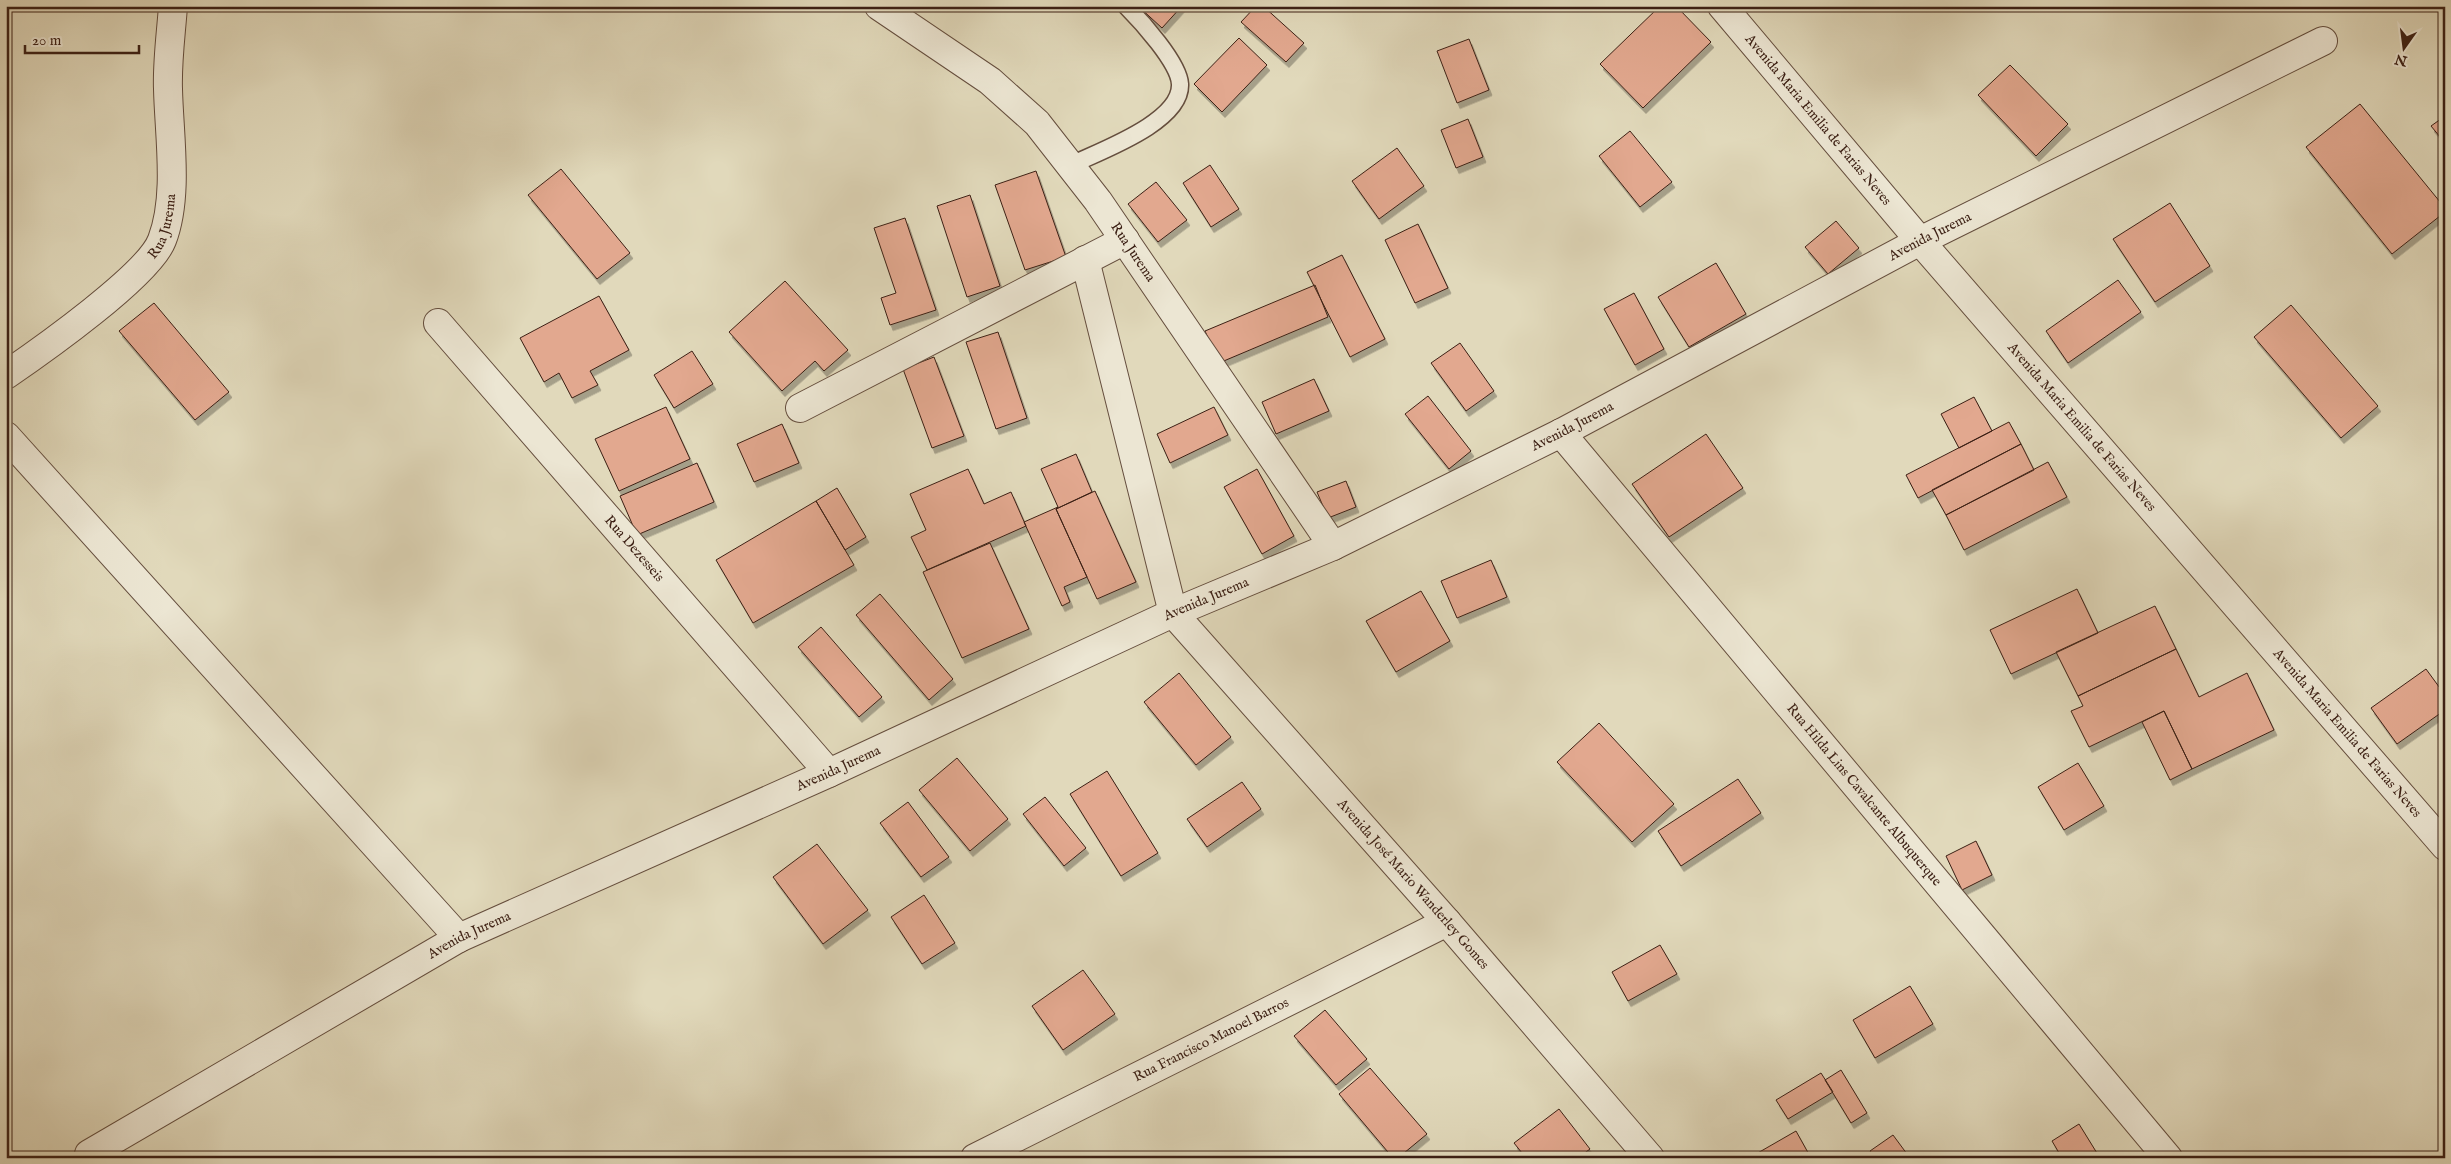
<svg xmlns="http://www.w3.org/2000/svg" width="2451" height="1164" viewBox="0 0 2451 1164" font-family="'IM FELL English',serif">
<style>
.building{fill:#e2a88f;stroke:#3c2015;filter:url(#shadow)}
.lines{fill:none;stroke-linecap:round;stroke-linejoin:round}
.lane-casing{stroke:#654e3e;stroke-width:19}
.street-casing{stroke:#654e3e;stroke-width:30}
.lane{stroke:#ece6d3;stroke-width:16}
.street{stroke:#ece6d3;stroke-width:28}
.labels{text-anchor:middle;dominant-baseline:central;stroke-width:4;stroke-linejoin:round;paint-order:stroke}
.street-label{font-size:14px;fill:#3c2015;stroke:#ece6d3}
</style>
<defs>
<filter id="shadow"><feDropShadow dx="3" dy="5.5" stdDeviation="0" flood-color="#0004"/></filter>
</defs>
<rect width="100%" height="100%" fill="#e1d9bb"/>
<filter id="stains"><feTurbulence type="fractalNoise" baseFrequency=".004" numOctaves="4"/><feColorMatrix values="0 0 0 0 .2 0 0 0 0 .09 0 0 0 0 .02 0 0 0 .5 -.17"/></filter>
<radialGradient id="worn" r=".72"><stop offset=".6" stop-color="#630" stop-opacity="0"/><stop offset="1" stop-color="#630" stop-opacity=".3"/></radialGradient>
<!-- building -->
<path class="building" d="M1138,6H1182L1162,28Z
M1256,6H1263L1304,43L1286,62L1241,22Z
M1660,6H1676L1711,42L1643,108L1600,64Z
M1239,38L1267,65L1222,112L1194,84Z
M1469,39L1489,90L1457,103L1437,51Z
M2010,65L2068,124L2036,156L1978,95Z
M2360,104L2445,208V212L2392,254L2306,147Z
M2445,116V143L2431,126Z
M1468,119L1483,157L1456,168L1441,130Z
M1630,131L1672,182L1640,207L1599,156Z
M1397,148L1424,186L1379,219L1352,181Z
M1210,165L1239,209L1211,227L1183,183Z
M561,169L630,253L597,279L528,195Z
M1036,171L1066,257L1025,270L995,185Z
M1156,182L1187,220L1158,242L1128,204Z
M970,195L1000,286L967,297L937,206Z
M2170,203L2210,266L2155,302L2113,239Z
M905,218L936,310L890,325L881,298L896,293L874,228Z
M1836,221L1859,248L1828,274L1805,247Z
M1418,224L1448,288L1415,303L1385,240Z
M1342,255L1385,339L1350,357L1307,272Z
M1716,263L1746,314L1689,347L1658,297Z
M2118,280L2141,312L2068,363L2046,331Z
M785,281L848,350L824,371L815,361L782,391L729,332Z
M1315,285L1328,317L1219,363L1205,331Z
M1634,293L1664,349L1635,365L1604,309Z
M599,296L629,350L590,371L598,385L572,398L559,373L544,382L520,338Z
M154,303L229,392L195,420L119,331Z
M2291,305L2378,406L2341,438L2254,337Z
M998,332L1027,418L996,429L966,342Z
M1460,343L1494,391L1466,411L1431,363Z
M692,351L713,384L674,408L654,375Z
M934,357L964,436L932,448L903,369Z
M1314,379L1329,411L1276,434L1262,402Z
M1428,396L1471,451L1449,469L1405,414Z
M1974,397L1992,431L1959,448L1941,414Z
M666,407L690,459L619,491L595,439Z
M1214,407L1228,435L1170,463L1157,434Z
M2009,422L2021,444L1918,498L1906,475Z
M782,424L799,463L754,482L737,444Z
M1706,434L1743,488L1669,537L1632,484Z
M2021,444L2034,470L1946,515L1932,490Z
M1076,454L1092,492L1056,509L1058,507L1041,469Z
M2048,462L2067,497L1964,550L1946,515Z
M697,463L714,502L637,535L620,496Z
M968,469L984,504L1011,492L1026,526L927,570L911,537L926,530L910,494Z
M1257,469L1294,536L1262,554L1224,487Z
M1346,481L1356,507L1328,518L1317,492Z
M837,488L866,537L845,550L816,501Z
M1095,491L1136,582L1097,599L1056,509Z
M816,501L854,565L753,623L716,560Z
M1058,507L1056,509L1087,577L1064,587L1070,602L1062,606L1024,522Z
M990,543L1029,629L962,658L923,572Z
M1491,560L1507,597L1457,618L1441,581Z
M2077,589L2098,633L2011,674L1990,630Z
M1421,591L1450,641L1396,672L1366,621Z
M880,594L953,679L929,700L856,615Z
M2155,606L2176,649L2078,696L2056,652Z
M821,627L882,697L859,717L798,647Z
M2176,649L2199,697L2247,673L2274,730L2192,769L2164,711L2089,747L2071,711L2083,706L2078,696Z
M2426,669L2445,695V710L2397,744L2371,708Z
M1179,673L1231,737L1196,765L1144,702Z
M2164,711L2192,769L2170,780L2142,722Z
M1599,723L1674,804L1632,842L1557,762Z
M957,758L1008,819L970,851L919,790Z
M2078,763L2104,806L2064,830L2038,787Z
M1107,771L1158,853L1121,876L1070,794Z
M1738,779L1761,813L1681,866L1658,831Z
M1242,782L1261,809L1207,847L1187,819Z
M1045,797L1086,848L1064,866L1023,814Z
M908,802L949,857L921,877L880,823Z
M1976,841L1992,875L1962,890L1946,856Z
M817,844L868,910L823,944L773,877Z
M924,895L955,943L922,964L891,917Z
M1660,945L1677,974L1628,1001L1612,972Z
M1083,970L1115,1014L1063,1050L1032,1006Z
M1910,986L1933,1024L1875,1058L1853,1020Z
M1325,1010L1367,1059L1336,1085L1294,1036Z
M1370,1068L1427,1134L1398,1158H1393L1339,1094Z
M1841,1070L1867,1113L1851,1123L1825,1080Z
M1821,1073L1833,1092L1788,1119L1776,1100Z
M1559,1109L1590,1149L1578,1158H1526L1514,1143Z
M2079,1124L2100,1158H2062L2052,1141Z
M1796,1131L1811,1158H1749Z
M1893,1135L1910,1158H1875L1870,1151Z"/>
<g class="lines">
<!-- lane casing -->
<g class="lane-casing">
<path id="lane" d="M1071,165C1100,151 1182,122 1180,84C1179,63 1141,21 1126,6"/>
</g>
<!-- street casing -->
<g class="street-casing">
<g id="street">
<path id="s1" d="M879,6L990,81L1037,123L1098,201L1333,546"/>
<path id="s2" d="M1722,6L1920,241L2445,846"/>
<path id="s3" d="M1085,260L1173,613L1447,922L1650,1158"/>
<path id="s4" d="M438,323L829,773"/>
<path id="s5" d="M6,375C41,351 149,275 162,240C179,196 169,135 168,89C167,62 171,34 173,6"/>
<path d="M800,408L1125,240"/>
<path id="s6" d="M1561,433L2168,1158"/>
<path d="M6,436L459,938"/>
<path id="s7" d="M89,1154L459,938L829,773L1173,613L1333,546L1561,433L1920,241L2323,41"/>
<path id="s8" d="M975,1158L1447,922"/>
</g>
</g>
<!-- lane -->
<use href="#lane" class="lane"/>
<!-- street -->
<use href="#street" class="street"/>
</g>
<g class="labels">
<!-- street labels -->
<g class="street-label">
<text stroke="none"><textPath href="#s2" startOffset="149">Avenida Maria Emilia de Farias Neves</textPath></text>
<text stroke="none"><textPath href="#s5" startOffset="221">Rua Jurema</textPath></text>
<text stroke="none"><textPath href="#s7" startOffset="2059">Avenida Jurema</textPath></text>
<text stroke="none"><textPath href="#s1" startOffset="358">Rua Jurema</textPath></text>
<text stroke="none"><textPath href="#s7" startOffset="1654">Avenida Jurema</textPath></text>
<text stroke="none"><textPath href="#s2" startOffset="554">Avenida Maria Emilia de Farias Neves</textPath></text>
<text stroke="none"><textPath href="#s4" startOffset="299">Rua Dezesseis</textPath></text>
<text stroke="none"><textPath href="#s7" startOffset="1249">Avenida Jurema</textPath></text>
<text stroke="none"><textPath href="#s2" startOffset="959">Avenida Maria Emilia de Farias Neves</textPath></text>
<text stroke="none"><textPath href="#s7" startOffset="844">Avenida Jurema</textPath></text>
<text stroke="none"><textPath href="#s6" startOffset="472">Rua Hilda Lins Cavalcante Albuquerque</textPath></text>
<text stroke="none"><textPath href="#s3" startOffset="726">Avenida José Mario Wanderley Gomes</textPath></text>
<text stroke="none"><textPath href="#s7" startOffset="439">Avenida Jurema</textPath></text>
<text stroke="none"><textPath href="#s8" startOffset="264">Rua Francisco Manoel Barros</textPath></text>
</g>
</g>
<!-- margin -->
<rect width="2451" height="1164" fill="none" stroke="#e1d9bb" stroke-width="25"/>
<rect x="8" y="8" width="2436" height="1149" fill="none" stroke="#3c2015" stroke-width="2.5"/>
<rect x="12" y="12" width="2426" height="1139" fill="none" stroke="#3c2015"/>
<!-- north arrow -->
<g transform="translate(2404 48) rotate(194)" stroke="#ece6d3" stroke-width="4" paint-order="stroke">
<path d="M0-4L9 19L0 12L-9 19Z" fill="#3c2015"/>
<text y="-8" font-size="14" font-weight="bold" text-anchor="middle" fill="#3c2015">N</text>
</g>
<!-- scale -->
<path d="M25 45v8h114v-8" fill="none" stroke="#3c2015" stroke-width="2.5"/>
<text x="32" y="45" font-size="15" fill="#3c2015" stroke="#ece6d3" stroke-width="4" paint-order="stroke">20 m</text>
<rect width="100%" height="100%" filter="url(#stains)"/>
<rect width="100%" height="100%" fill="url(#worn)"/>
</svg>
